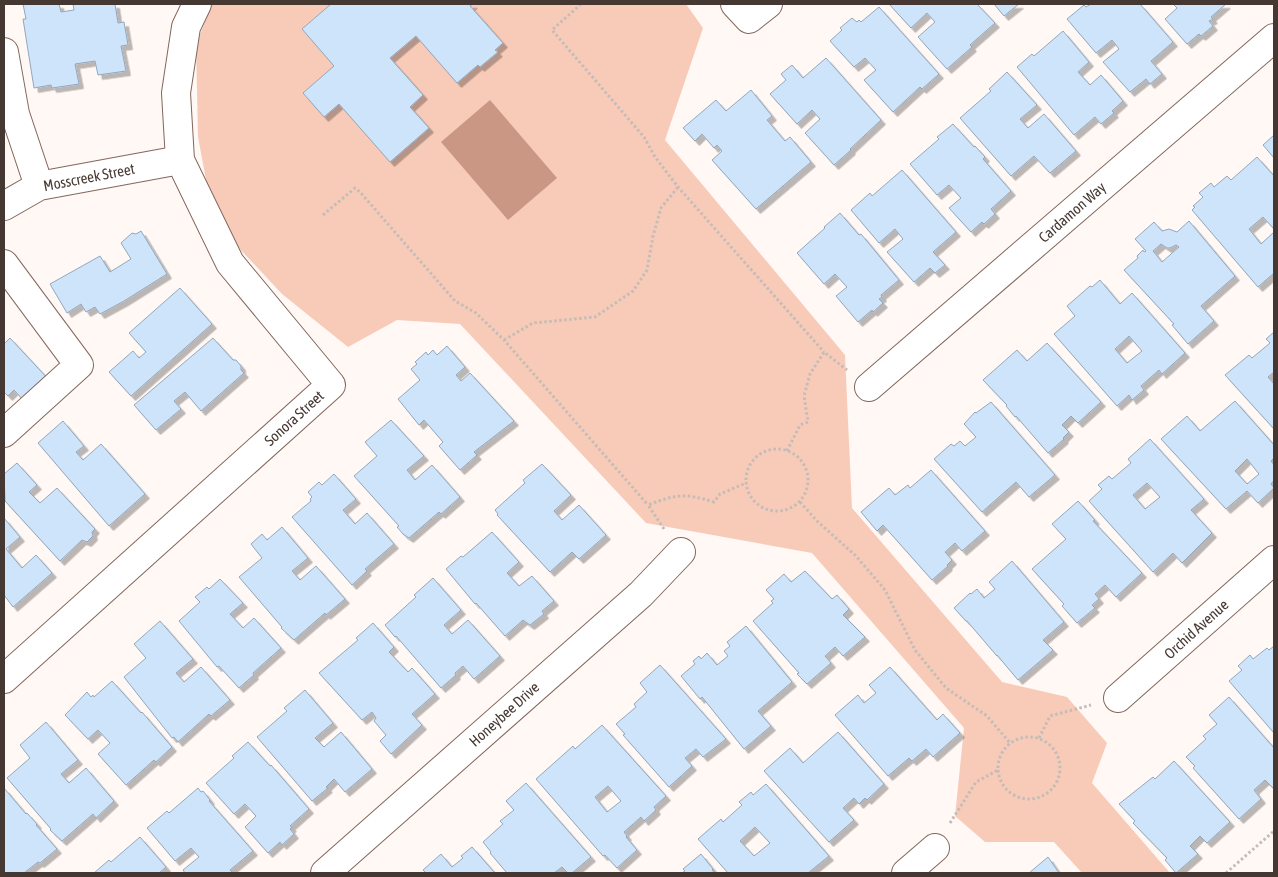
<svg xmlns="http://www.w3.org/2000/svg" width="1278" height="877" viewBox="0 0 1278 877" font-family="'Asap Condensed',sans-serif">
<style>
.green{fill:#f8cbb9}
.water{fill:#c99783}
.building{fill:#cde4fb;stroke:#92a7bd;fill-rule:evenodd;filter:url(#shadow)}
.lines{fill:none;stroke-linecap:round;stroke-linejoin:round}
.minor-casing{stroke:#83675c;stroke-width:30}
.path{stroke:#c5bcb8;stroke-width:3;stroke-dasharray:2.5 2.5;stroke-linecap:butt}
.minor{stroke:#fff;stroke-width:28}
.labels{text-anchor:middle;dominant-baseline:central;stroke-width:5;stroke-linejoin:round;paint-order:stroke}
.street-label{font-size:15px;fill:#453833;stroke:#fff}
</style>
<defs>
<filter id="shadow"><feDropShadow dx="4.5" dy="4.5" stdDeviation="0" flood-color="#0004"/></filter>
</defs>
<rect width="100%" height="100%" fill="#fff8f5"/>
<!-- green -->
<path class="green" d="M212,4H686L703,28L665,140L845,355L852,508L1002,682L1067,697L1107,743L1092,783L1170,873H1082L1054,842H985L955,816L964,728L812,553L646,523L460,324L397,320L348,347L282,294L238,247L207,185L198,137L196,45Z"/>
<!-- water -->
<path class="water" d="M490,100L557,178L508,220L441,142Z"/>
<!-- building -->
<path class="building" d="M23,4H59L61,12L74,10L73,4H115L118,23L124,22L128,45L121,46L126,71L98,75L95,61L75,64L79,84L52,88L51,85L34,88L23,19H26Z
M331,4H473L470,6L503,43L495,50L498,52L480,67L478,65L457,83L416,36L390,58L423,95L410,107L429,128L390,162L339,104L324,117L303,93L334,66L302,29Z
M889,4H977L995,23L970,45L972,47L947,69L918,37L935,22L927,13L911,28Z
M994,4H1019L1004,16Z
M1091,4H1140L1173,42L1151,61L1162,74L1150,84L1146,79L1130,92L1103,62L1119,49L1112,40L1096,53L1067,19L1084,5L1086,7Z
M1173,4H1226L1211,17L1213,19L1209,21L1213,26L1201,36L1199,34L1187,44L1165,19L1177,8Z
M879,7L939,74L922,89L920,87L893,112L864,80L876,70L865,58L854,67L830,41L842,30L840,28L852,18L857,22L859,20L861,22Z
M1063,31L1089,62L1078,72L1090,85L1101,75L1123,101L1112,111L1114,113L1101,124L1095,117L1074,135L1017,67L1032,54L1034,56Z
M826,58L881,120L850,149L851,150L834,165L805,133L820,119L812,110L797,124L770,94L786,80L781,74L792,65L803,78Z
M1007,72L1037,105L1020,119L1028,128L1044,114L1076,151L1050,173L1034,156L1011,176L960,118L991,91L989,89Z
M751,90L772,116L767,120L785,141L790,137L811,162L756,209L712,160L722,151L717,145L714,148L702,134L695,141L683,128L716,100L726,111Z
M953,124L974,147L975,146L985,157L983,159L1011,191L991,209L995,214L984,224L982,222L971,232L949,208L961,198L949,185L937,195L910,164L939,139L937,137Z
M1274,135V158L1263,145Z
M1257,157L1274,176V229L1263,217L1249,229L1261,244L1274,232V273L1258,287L1192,210L1195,207L1193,206L1203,197L1199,193L1211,183L1214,187L1227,176L1231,180Z
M902,170L956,232L933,252L945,265L935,273L930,268L914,282L887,252L903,239L895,229L879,243L851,210L870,193L872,196Z
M840,213L859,235L861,234L899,280L881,295L882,297L879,299L883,303L873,312L872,310L858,322L836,296L847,287L835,274L824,284L797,253L825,228L824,227Z
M1189,221L1235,276L1201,306L1214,321L1188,344L1172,325L1174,324L1124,270L1138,258L1137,256L1143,250L1144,252L1146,251L1135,239L1154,222L1162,231L1169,229L1177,232ZM1161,244L1167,248H1170L1176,245L1179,247L1162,262L1153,251Z
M141,231L167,274L124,301L100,314L95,307L86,312L81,304L67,313L50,284L100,256L110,272L131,259L121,243L132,233L136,234Z
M1100,280L1120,304L1132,293L1185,353L1162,374L1159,370L1141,386L1144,390L1132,400L1129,395L1117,406L1054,334L1075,316L1067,306L1090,286L1092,287ZM1129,336L1142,351L1127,363L1115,349Z
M180,288L212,324L131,396L109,372L133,351L139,358L146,352L129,333Z
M1274,332V372L1268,377L1274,384V429L1225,375L1249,355L1252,358L1270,343L1266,339Z
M10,338L50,381L25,402L14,390L8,396L4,392V344Z
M213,338L233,360H236L241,366V370L244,373L201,411L185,392L174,401L181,409L156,430L134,405Z
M1047,343L1101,402L1078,423L1071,416L1062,425L1069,432L1063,438L1064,439L1048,453L1016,416L1015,417L1006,406L1007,405L983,380L1017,350L1027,361Z
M447,346L465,367L456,375L461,381L470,373L514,421L474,452L477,455L460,470L439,446L443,442L424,420L419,425L398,399L420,380L411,369L417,364L415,362L426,352L428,355L433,350L437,355Z
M1235,401L1274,445V458L1271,461L1274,465V480L1271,484L1274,488L1258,503L1247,491L1226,509L1161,439L1187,416L1200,431ZM1247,459L1259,474L1247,484L1235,471Z
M991,402L1055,475L1029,497L1016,482L982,512L934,459L951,444L954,446L960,441L965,446L976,437L964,424L975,412L976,413Z
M391,420L424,456L407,470L415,480L432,465L460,497L441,514L439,512L409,538L403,534L397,527L399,526L354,476L377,456L365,442Z
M63,421L84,446L76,452L83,460L101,444L145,494L109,526L38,443Z
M1150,439L1204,499L1191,510L1212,533L1182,563L1173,553L1153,572L1089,501L1102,489L1098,485L1109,476L1112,479L1131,463L1128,459ZM1147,483L1160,497L1145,509L1133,495Z
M17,463L37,485L29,492L40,503L57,488L95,529L92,532L93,536L87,542L82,540L60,561L5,501L4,474Z
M542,464L571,495L554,511L562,520L579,505L606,535L579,559L572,552L550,572L497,515L498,514L495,510L525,483L523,480Z
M931,470L985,531L962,551L955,543L945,552L952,560L947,565L948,566L932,580L883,525L877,531L861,512L889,488L895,495L908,485L910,488Z
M334,474L356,499L343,510L355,524L367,513L394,544L365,569L367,571L352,585L292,517L311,501L310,499L312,497L308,492L319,482L322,485Z
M1078,501L1095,520L1093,521L1142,573L1116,597L1105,585L1095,594L1099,599L1092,605L1095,608L1077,623L1062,606L1064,604L1032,569L1066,539L1052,524Z
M4,518L20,537L6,549L22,568L36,555L52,573L13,607L4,595Z
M282,527L308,558L292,571L300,580L316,566L345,599L326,615L325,613L294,640L281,628L282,627L239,577L262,558L251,544L262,534L267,540Z
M492,532L519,562L507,573L519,586L532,576L554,601L542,611L544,614L530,625L523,620L505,636L476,603L475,604L446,569L461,556L463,557Z
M1012,561L1064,622L1043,640L1053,650L1018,680L997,655V656L967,621H966L954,608L970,593L971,594L977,589L984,598L995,589L989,582Z
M805,571L832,599L837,595L849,609L843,615L865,637L843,656L835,647L825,656L831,663L807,684L797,674L799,673L753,621L773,603L771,601L774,599L766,590L784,574L791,582Z
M433,578L461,610L444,625L452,634L468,620L500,656L474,679L463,666L455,673L456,675L441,688L396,636L395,637L385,625L416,597L414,595Z
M220,579L243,603L230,614L243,628L254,618L281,648L253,673L254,675L239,688L219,666L217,667L179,621L200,602L195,597L207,587L209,589Z
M160,621L193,659L176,673L184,682L201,667L230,700L211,716L209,714L178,742L174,737L172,738L124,677L146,658L134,644Z
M373,623L394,647L389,652L408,672L412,668L435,694L412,714L422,725L391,754L380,741L386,735L374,721L376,718L372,712L362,720L319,673L358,640L356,638Z
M746,626L792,682L758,711L771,726L744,749L702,697L700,699L681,676L695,664L693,661L699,656L701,659L707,653L717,665L728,656L724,651L730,646L727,642Z
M1274,646V733L1229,681L1242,670L1238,666L1250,655L1253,659L1267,648L1269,650Z
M660,665L726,739L703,757L696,749L685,758L692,766L669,787L623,735L625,734L616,724L636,707L634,704L647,692L640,683Z
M890,667L937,720L943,714L960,733L933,757L926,749L912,761L909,758L888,776L835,715L858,695L864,703L876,693L869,685Z
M112,681L141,713L142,712L172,747L156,762L154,760L126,785L98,754L110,743L98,730L88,739L65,715L87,692L91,697L93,695L94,697Z
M305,690L333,723L315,738L324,747L341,732L372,769L345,792L334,779L326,787L328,788L312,801L257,737L287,711L284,708Z
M1229,697L1274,748V789L1265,780L1254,790L1261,799L1239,819L1193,768L1195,766L1186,757L1206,739L1203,736L1217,724L1209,715Z
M46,722L78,760L61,774L69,783L86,768L114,801L96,818L93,814L62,841L50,830L51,829L7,778L30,758L20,745Z
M602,725L666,796L654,807L656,810L644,821L641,817L624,832L627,836L626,837L637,850L617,868L605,855L603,856L536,779L573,746L575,749ZM608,786L621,801L607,812L595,797Z
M838,732L884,784L867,800L865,798L859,804L854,798L843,808L854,820L829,842L764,771L790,748L803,763Z
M248,742L270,766L271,765L309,809L290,826L292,827L290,829L294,834L282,845L280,842L268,853L245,827L256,816L245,804L234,814L206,783L234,758L232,756Z
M1174,761L1230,822L1207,843L1200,836L1190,846L1198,854L1176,873L1165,860L1167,858L1133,823L1135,821L1119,804L1153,777L1155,779Z
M526,783L591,857L572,873H568L562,867L554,873H507L490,853L491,852L483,842L503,824L500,821L514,810L506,801Z
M766,784L829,856L808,873H728L698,839L721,819L723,822L742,805L739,802L751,792L753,795ZM755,827L770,843L754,856L740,841Z
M4,788L26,814L27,813L37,824L36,825L57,849L40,863L38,862L24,873H4Z
M198,788L201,792L203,791L210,800L209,801L253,851L230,870L233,873H185L183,870L199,857L191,848L175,861L147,828L167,811L169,813Z
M140,837L166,867L159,873H94L109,860L111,862Z
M472,847L495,873H426L423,870L441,854L452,867L463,858L461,856Z
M701,854L713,869L712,870L715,873H682L685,871L683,869Z
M1048,857L1059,873H1029Z"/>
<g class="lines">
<!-- minor casing -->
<g class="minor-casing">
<path id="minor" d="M735,4L749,19L768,4
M4,52L15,114L39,186
M4,206L39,186L180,160
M4,264L79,365L4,433
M869,387L1274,38
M4,679L331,385L230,263L180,160L176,93L186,27L197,4
M1118,698L1274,560
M325,873L641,594L681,552
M906,873L935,848"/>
</g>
<!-- path -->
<path class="path" d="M581,4L552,30L644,137L655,157L678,187L824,352
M323,215L355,188L360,192L455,301L476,313L504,340L648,505
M504,340L533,323L595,317L633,291L647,270L653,236L661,208L678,187
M746 480a31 31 0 1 1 62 0a31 31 0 1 1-62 0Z
M787,451L800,425L808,422L804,396L810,374L824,352L847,370
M800,502L817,521L856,556L885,590L915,650L946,688L987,716L1010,743
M664,529L648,505C677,494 684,493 714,502L720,494L746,483
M998 768a31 31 0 1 1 62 0a31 31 0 1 1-62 0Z
M1039,738L1050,716L1091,705
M950,823L976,782L998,770
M1226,873L1274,831"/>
<!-- minor -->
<use href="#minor" class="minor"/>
</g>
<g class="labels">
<!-- street labels -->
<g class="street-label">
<text transform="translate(89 177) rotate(-11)">Mosscreek Street</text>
<text transform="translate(1072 212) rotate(-41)">Cardamon Way</text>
<text transform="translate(294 418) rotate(-42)">Sonora Street</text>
<text transform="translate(1196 629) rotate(-42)">Orchid Avenue</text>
<text transform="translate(504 714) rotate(-42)">Honeybee Drive</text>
</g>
</g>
<!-- border -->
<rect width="1278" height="877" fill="none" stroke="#453833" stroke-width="10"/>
</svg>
